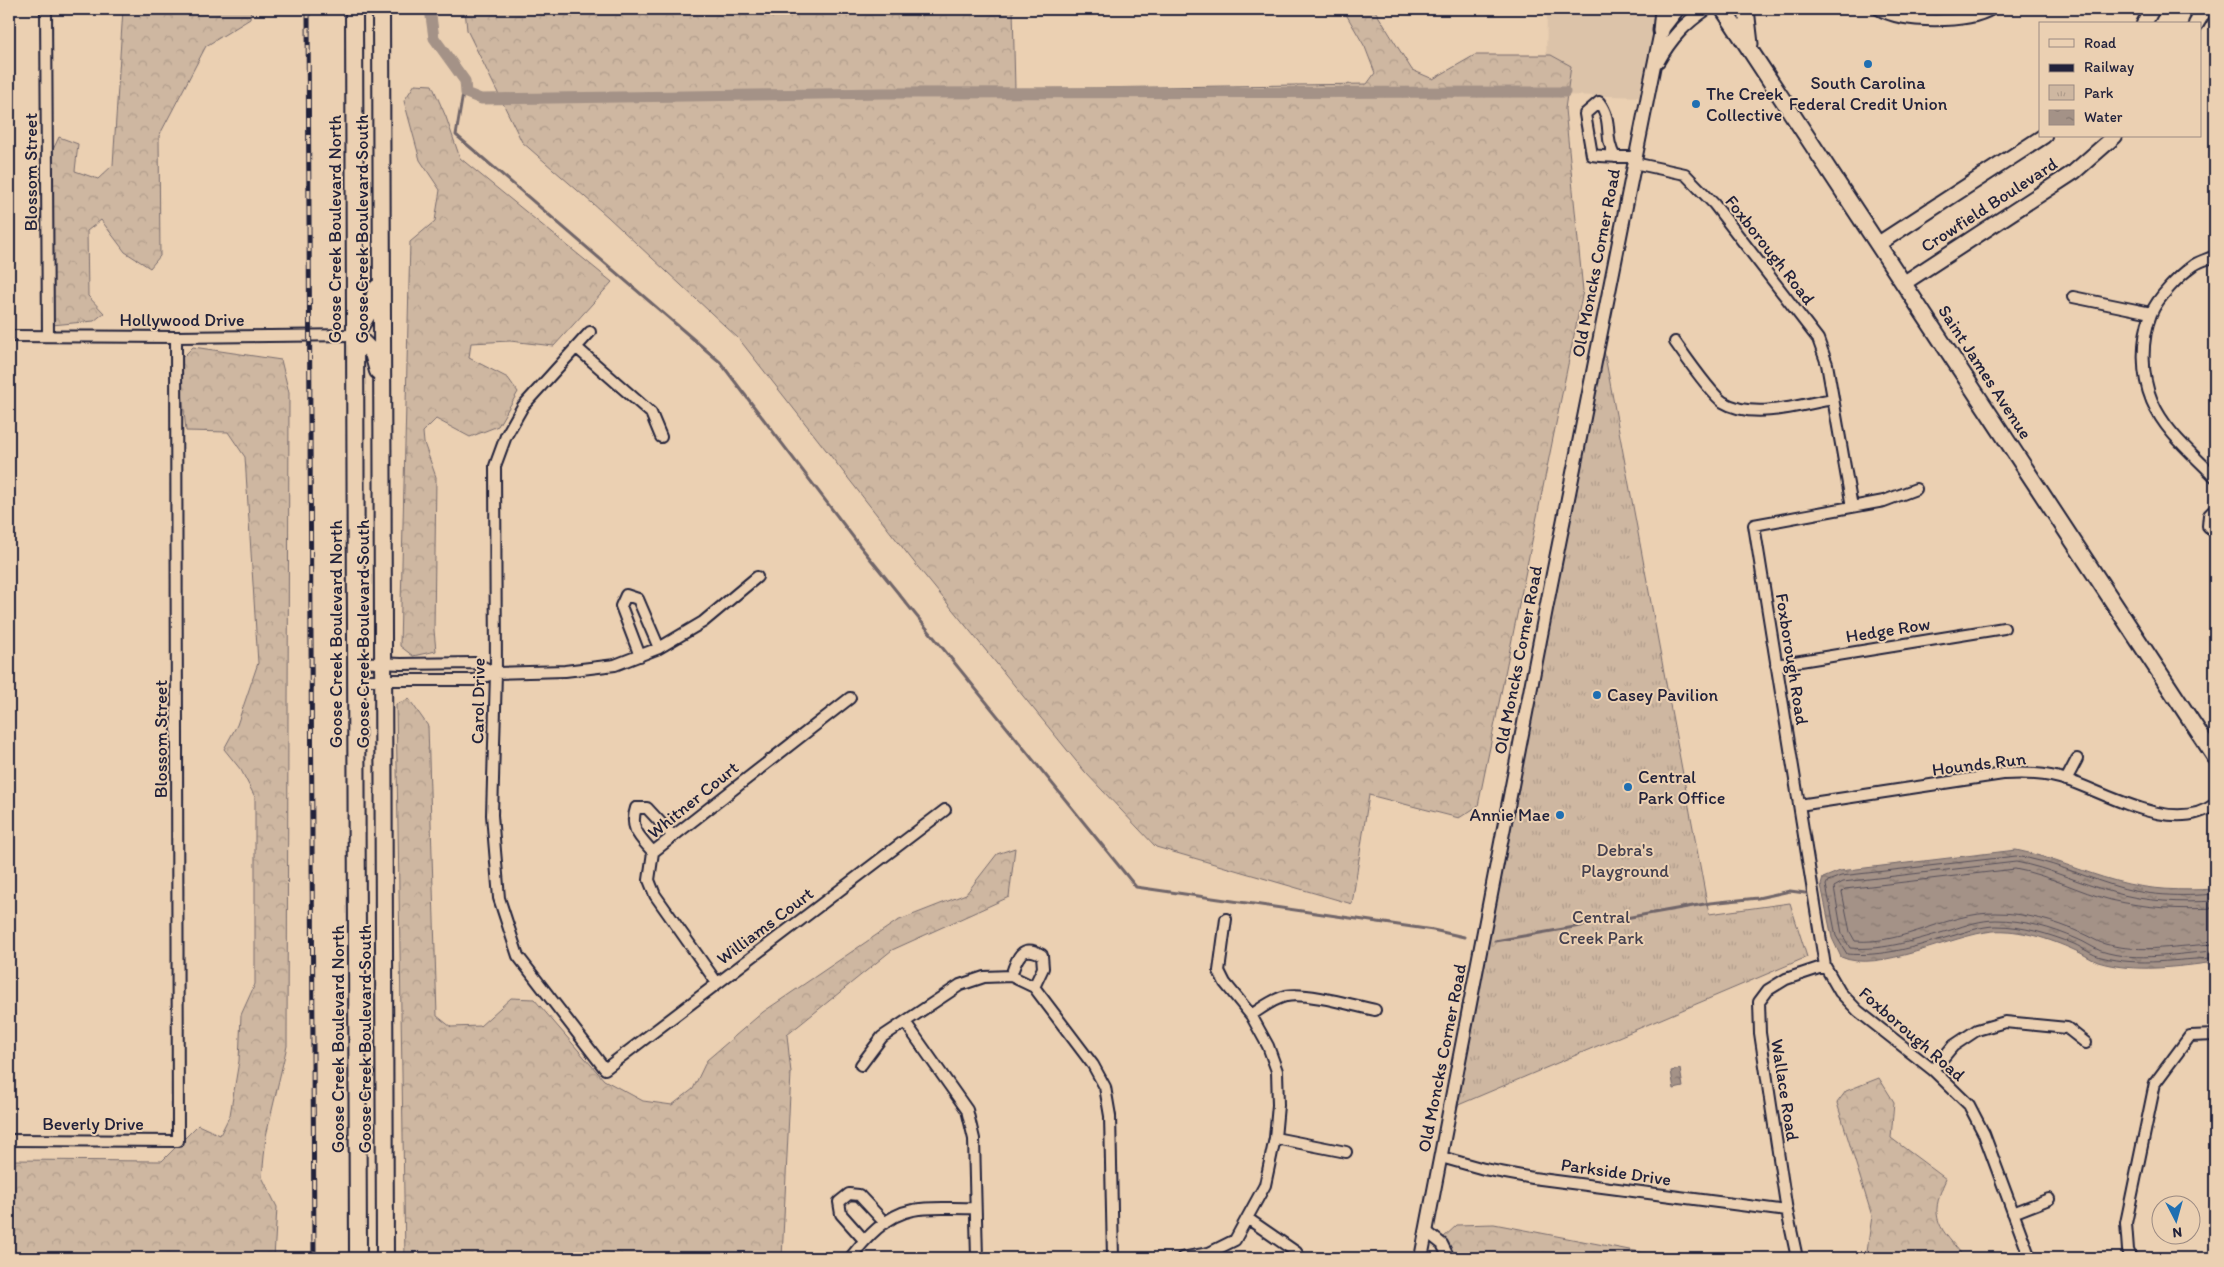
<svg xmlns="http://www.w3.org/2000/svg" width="2224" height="1267" viewBox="0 0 2224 1267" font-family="Itim,sans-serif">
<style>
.built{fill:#dcc3a9}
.forest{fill:url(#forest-crowns);stroke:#786c6e}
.park{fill:url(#park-tufts);stroke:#786c6e}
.water{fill:url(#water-ripples);stroke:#706569}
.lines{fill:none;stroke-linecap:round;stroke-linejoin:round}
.shore{stroke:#564f59;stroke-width:1}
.stream{stroke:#706569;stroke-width:3}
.canal{stroke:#a49287;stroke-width:11}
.minor-casing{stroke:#22223b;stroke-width:14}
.tertiary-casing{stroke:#22223b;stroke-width:16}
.secondary-casing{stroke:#22223b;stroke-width:18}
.primary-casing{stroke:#22223b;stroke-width:19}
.trunk-casing{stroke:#22223b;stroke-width:20}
.minor{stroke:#ebd0b2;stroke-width:10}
.tertiary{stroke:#ebd0b2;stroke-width:12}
.secondary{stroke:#ebd0b2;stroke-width:14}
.primary{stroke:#ebd0b2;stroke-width:15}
.trunk{stroke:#ebd0b2;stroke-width:16}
.rail-casing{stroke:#22223b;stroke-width:5}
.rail{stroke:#ebd0b2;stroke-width:3;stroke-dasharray:9;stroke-linecap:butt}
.poi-dot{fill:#1f6fb2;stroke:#ebd0b2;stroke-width:2}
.labels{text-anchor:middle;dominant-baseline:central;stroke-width:4;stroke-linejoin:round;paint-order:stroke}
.poi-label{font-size:18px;fill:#22223b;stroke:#ebd0b2;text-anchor:start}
.street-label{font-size:18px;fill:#22223b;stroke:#ebd0b2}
.park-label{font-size:18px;fill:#44404f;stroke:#ebd0b2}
</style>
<defs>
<pattern id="forest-crowns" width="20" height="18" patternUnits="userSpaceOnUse" patternTransform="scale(1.25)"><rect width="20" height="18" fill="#ceb7a1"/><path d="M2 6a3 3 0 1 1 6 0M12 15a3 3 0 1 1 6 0" fill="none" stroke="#b19d8c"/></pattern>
<pattern id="park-tufts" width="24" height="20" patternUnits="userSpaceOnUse" patternTransform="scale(1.25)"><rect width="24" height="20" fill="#ceb7a1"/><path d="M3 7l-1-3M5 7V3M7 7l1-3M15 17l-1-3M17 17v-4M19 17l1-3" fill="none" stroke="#b19d8c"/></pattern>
<pattern id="water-ripples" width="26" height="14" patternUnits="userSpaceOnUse" patternTransform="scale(1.25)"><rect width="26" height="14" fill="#a49287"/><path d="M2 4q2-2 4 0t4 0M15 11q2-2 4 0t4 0" fill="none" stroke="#857770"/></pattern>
</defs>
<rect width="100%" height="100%" fill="#ebd0b2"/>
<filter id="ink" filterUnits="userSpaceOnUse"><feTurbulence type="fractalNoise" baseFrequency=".02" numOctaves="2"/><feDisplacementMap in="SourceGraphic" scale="10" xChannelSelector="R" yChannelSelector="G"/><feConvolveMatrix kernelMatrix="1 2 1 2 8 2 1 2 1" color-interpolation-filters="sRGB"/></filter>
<g filter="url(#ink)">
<!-- built -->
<path class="built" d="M1547,9H1656L1654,97L1556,95L1546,72Z"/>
<!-- forest -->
<path class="forest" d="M123,9H251L250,19L206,46L159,136L160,256L150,268L125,252L101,220L87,231L88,296L104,313L94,321L52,325L50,156L59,137L78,144L75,171L98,179L113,165Z
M465,9H1013L1015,89L1367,84L1375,73L1365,47L1343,9H1374L1412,70L1433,79L1475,55H1551L1571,66L1565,109L1583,291L1478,806L1459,818L1369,795L1352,904L1156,847L1085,772L917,566L739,339L608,217L522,142L467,30Z
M415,84L432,85L446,117L460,158L612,282L554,346L510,341L471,343L469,358L508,378L518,392L498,426L470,437L436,419L423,432L424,443L436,477L434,630L436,651L413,656L400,646L410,242L435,221L440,190L420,160L404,101Z
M193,347L281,360L289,393L287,1046L266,1136L262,1177L277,1207L274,1258H9V1160L162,1161L198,1125L220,1135L230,1115L239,1061L241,1015L255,984V797L241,770L224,749L237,725L258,663L245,457L228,432L186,431L179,361Z
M409,699L428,726L437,1016L451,1027L480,1026L511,998L534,999L604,1080L643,1101L672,1105L693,1089L707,1060L763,1012L897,921L966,894L997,854L1015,848L1009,897L892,950L787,1035L791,1073L782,1258H405L396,704Z
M1879,1078L1894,1102L1891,1138L1946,1179C1927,1220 1940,1227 1965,1258H1866L1872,1216L1837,1103L1846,1091Z
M1494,1224L1671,1258H1451L1443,1238L1457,1225Z"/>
<!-- park -->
<path class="park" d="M1603,345L1709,914L1790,903L1807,957L1456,1106Z"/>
<!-- water -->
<path class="water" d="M2016,850C2051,857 2082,872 2116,881C2149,890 2181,891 2215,889V962C2178,967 2134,973 2098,962C2090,959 2082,953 2074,950C2050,939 2019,929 1993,931C1952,935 1878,974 1841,957L1832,938L1821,885L1823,878L1840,871Z
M1680,1069L1683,1087L1674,1089L1671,1071Z"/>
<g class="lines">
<!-- shore -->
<path class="shore" d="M2215,894C2181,897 2145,896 2112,885C2080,875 2050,861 2016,856L1841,876L1828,881L1826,885L1836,936L1847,954C1882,957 1915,947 1948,937C1964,933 1980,926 1996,926C2023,926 2049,934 2074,944C2083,948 2092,955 2101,957C2140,967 2177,959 2215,958
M2215,901C2180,903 2146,902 2112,892C2079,883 2049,868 2016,862L1843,882L1834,887L1842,934L1850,948C1885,951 1918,939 1951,930C1966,925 1981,920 1996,920C2024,920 2052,928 2077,939C2085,942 2093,948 2101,951C2138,963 2178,953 2215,951
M2215,908C2180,910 2146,908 2111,900C2079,892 2049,875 2015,869L1845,889L1842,892L1850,932L1855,941C1904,945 1949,912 1996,913C2025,913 2055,921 2081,933C2089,936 2097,942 2105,944C2142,954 2179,945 2215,944"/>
<!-- stream -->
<path class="stream" d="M465,81L456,135L720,362L860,546L1136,887L1433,930L1464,937
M1495,941L1710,903L1758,898L1790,891L1805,893"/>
<!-- canal -->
<path class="canal" d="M430,9L434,38L465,81L466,93L481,99L884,93L1565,92"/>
<!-- minor casing -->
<g class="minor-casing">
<path id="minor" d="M46,9L48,336
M1878,9C1902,24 1968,24 1992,9
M2190,9L2201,15
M1615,157C1603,136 1614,122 1599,102L1585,114L1592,155C1606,157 1620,157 1635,157
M1634,163L1685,174L1714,204L1818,339L1827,364L1852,507
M2215,256C2208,259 2200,261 2194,265C2180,275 2157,298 2151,314C2141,340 2141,375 2152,401C2165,432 2193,454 2215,477
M2073,297L2151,313
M590,332L523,406L506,436L495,466L496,673L492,815L499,898L518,956L605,1069L945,810
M9,336L176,337L355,335
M1675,342C1685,356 1711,394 1723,402C1754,421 1801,404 1833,399
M577,348L651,413L661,437
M1916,489L1884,501L1754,525L1825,966L1840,992L1858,1011L1933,1070L1969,1105L1984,1134L2030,1258
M2215,509L2209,515L2208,526L2215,533
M640,656L621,606L626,595L638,599L659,648
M356,662L401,664L475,663L496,673
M1776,665L2004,628
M356,680H474L496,673L565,671L615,665L659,648L703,622L757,577
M2066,780L2077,759
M1799,805L2003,774C2025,773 2045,773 2067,780C2109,794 2174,835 2215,804
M653,852C640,837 629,829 636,808H647L672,835
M717,983L655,895L649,880L653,852L850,698
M1034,987L1093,1065L1105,1087L1110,1116L1113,1258
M1251,1015C1262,1008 1273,999 1286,996C1307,992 1352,1005 1375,1010
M905,1022L967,1110L974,1139L977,1258
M861,1065L882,1037L960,985L984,977L1011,976L1034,987L1043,968L1042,955C1021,942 1016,960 1011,976
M1933,1070L1953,1046L1977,1030L2005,1022L2067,1028L2086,1043
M1275,1138L1346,1152
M9,1140L178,1141L176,337
M1441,1157L1484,1169L1533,1178L1787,1211
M2013,1213L2049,1199
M1247,1218L1296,1252L1300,1258
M1427,1232L1442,1244L1449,1258
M864,1240L841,1214L839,1202L849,1194L859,1195L885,1223
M850,1258C866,1238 886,1215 913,1210C932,1206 955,1209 975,1208
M1182,1258L1209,1253L1235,1240L1265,1185L1275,1138L1278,1105L1277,1071L1268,1046L1251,1015L1225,983L1219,971L1226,919
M1797,1258L1787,1211L1760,1033L1759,1002L1768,990L1786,979L1825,966
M2131,1258L2128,1250L2126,1223L2155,1083L2190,1036L2215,1035"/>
</g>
<!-- tertiary casing -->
<g class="tertiary-casing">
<path id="tertiary" d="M1658,61C1671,38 1684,24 1706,9
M1421,1258L1546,609L1653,70L1661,31L1678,9"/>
</g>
<!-- secondary casing -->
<g class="secondary-casing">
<path id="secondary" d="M2144,24L2152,9
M2196,24L2205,9
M1878,244L2044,136
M1904,283L2074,172L2115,136"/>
</g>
<!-- primary casing -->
<g class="primary-casing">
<path id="primary" d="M1723,9L2215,757
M1746,9L1750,44
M1661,31L1663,9"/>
</g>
<!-- trunk casing -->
<g class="trunk-casing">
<path id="trunk" d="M354,9L358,1258
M381,9L385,1258
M377,288L371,308L355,335L373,353L378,371"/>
</g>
<!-- minor -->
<use href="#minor" class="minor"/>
<!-- tertiary -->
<use href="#tertiary" class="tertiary"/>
<!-- secondary -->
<use href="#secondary" class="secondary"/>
<!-- primary -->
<use href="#primary" class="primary"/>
<!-- trunk -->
<use href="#trunk" class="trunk"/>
<!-- rail casing -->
<g class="rail-casing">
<path id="rail" d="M308,9L314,1258"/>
</g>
<!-- rail -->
<use href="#rail" class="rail"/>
</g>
</g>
<!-- markers -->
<g class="poi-dot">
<circle cx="1868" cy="64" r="5"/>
<circle cx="1696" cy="104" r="5"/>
<circle cx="1597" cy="695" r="5"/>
<circle cx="1628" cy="787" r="5"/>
<circle cx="1560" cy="815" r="5"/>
</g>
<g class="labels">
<!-- poi labels -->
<g class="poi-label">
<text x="1868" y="83" text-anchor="middle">South Carolina<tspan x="1868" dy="21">Federal Credit Union</tspan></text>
<text x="1706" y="94">The Creek<tspan x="1706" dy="21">Collective</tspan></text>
<text x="1607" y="695">Casey Pavilion</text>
<text x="1638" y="777">Central<tspan x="1638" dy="21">Park Office</tspan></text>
<text x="1550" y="815" text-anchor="end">Annie Mae</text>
</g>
<!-- street labels -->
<g class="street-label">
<text transform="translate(31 172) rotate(-90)">Blossom Street</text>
<text transform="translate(1989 205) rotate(-33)">Crowfield Boulevard</text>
<text transform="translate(335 229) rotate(-90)">Goose Creek Boulevard North</text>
<text transform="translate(362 229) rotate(-90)">Goose Creek Boulevard South</text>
<text transform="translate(1770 250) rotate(52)">Foxborough Road</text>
<text transform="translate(1596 263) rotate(-79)">Old Moncks Corner Road</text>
<text x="182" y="320">Hollywood Drive</text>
<text transform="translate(1985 372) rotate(57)">Saint James Avenue</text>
<text transform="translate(1888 630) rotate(-9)">Hedge Row</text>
<text transform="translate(336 634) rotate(-90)">Goose Creek Boulevard North</text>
<text transform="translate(363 634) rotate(-90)">Goose Creek Boulevard South</text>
<text transform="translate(1792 659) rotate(81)">Foxborough Road</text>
<text transform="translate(1518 660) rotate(-79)">Old Moncks Corner Road</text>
<text transform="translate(478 701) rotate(-89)">Carol Drive</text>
<text transform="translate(161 739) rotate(-90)">Blossom Street</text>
<text transform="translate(1979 764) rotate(-7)">Hounds Run</text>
<text transform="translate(693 800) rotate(-39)">Whitner Court</text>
<text transform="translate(765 926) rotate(-37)">Williams Court</text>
<text transform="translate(1912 1034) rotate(41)">Foxborough Road</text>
<text transform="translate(338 1039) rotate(-90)">Goose Creek Boulevard North</text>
<text transform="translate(365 1039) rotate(-90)">Goose Creek Boulevard South</text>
<text transform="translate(1442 1058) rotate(-79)">Old Moncks Corner Road</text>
<text transform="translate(1785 1090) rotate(81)">Wallace Road</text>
<text x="93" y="1124">Beverly Drive</text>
<text transform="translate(1616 1172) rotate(8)">Parkside Drive</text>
</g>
<!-- park labels -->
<g class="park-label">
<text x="1625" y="850">Debra's<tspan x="1625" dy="21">Playground</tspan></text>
<text x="1601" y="917">Central<tspan x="1601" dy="21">Creek Park</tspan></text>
</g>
</g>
<!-- margin -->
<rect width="2224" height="1267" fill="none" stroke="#ebd0b2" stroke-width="30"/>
<rect x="15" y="15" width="2194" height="1237" fill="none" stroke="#22223b" stroke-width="2" filter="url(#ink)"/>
<!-- legend -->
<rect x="2039" y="22" width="162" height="115" fill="#ebd0b2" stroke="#9b8a82"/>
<rect x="2049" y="39" width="25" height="8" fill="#ebd0b2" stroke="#9b8a82"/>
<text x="2084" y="48" font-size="15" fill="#22223b">Road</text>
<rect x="2049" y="64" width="25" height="8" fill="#22223b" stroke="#9b8a82"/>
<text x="2084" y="72" font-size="15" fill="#22223b">Railway</text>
<rect x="2049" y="85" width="25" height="15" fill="url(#park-tufts)" stroke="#9b8a82"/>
<text x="2084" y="98" font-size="15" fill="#22223b">Park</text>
<rect x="2049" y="110" width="25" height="15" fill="url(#water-ripples)" stroke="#9b8a82"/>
<text x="2084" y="122" font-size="15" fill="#22223b">Water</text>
<!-- north arrow -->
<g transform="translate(2176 1220) rotate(174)"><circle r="24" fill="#ebd0b2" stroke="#9b8a82"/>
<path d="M0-4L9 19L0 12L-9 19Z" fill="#1f6fb2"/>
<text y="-8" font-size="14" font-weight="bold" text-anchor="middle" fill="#22223b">N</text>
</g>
</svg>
